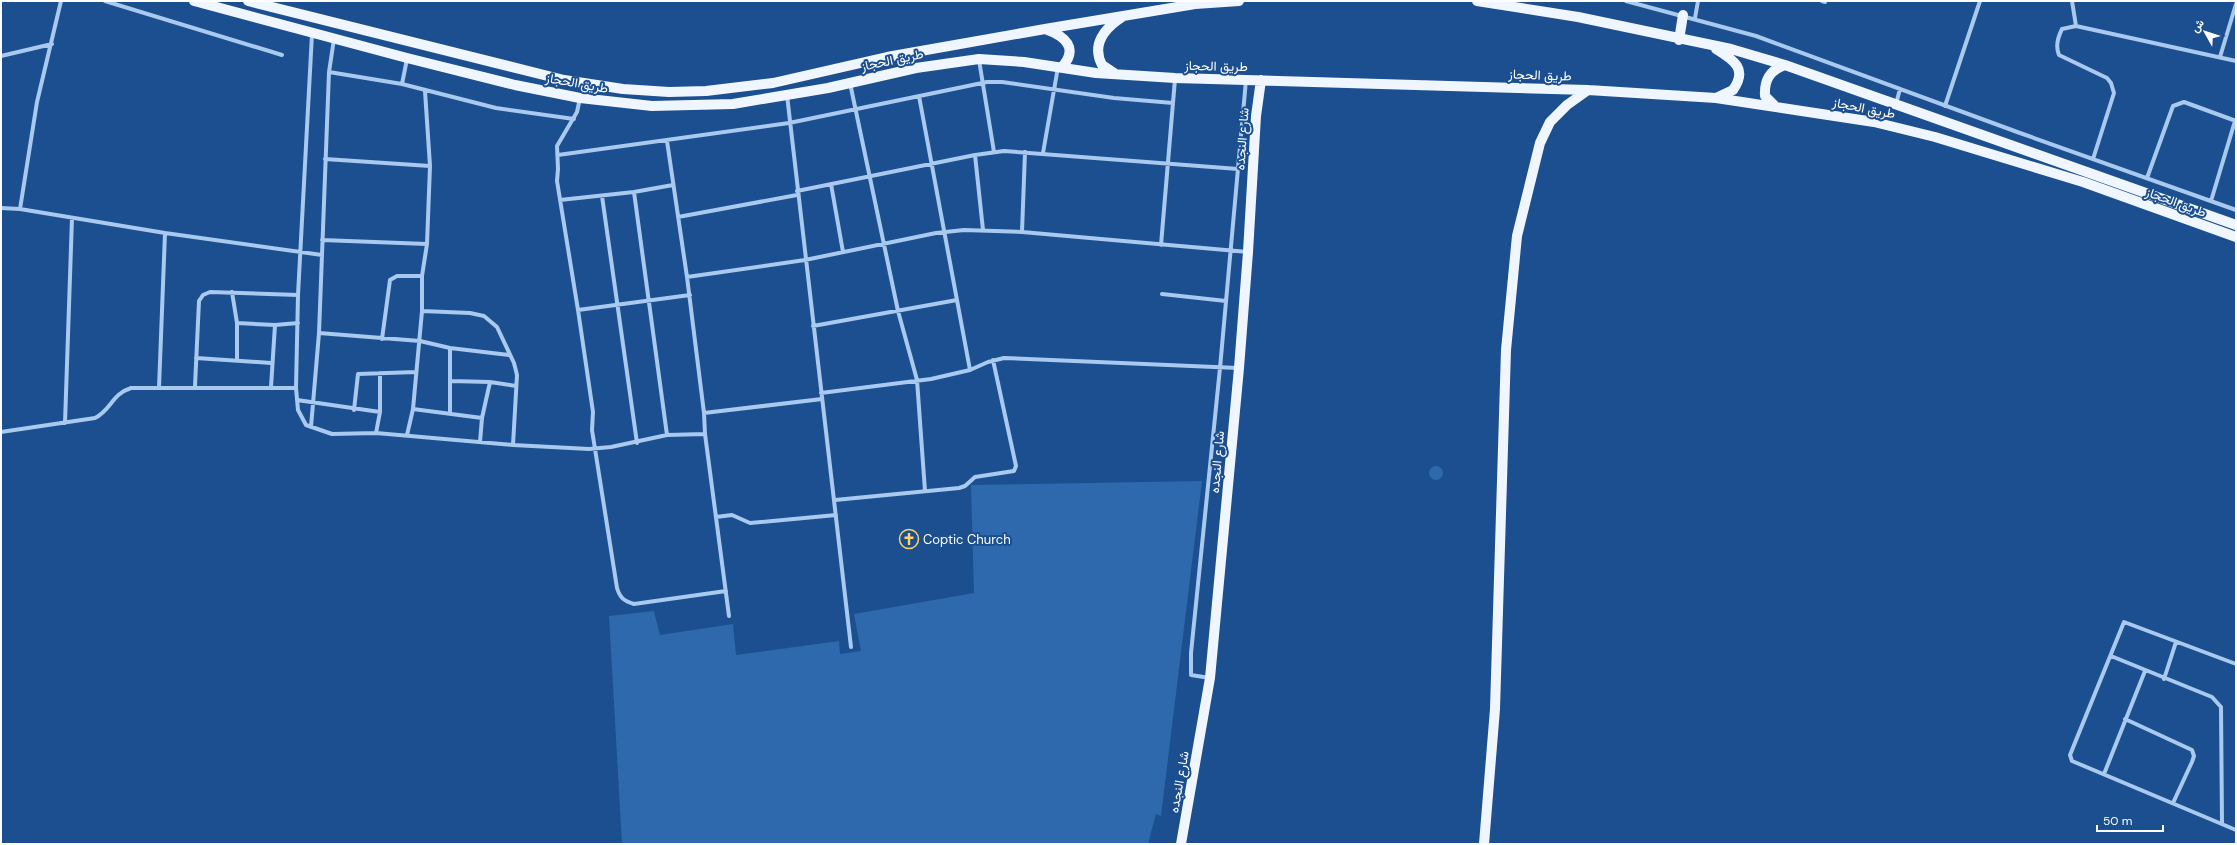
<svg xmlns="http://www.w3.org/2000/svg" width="2237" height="845" viewBox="0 0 2237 845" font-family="'DM Sans',Vazirmatn,sans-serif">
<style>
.green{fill:#2e69ad}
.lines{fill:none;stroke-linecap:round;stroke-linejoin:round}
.street{stroke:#a9c9ee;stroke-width:4}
.primary{stroke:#f0f6ff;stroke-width:10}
.labels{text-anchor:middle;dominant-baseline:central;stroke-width:4;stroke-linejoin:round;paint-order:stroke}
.street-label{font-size:13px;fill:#fff;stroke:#1b4f8f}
.poi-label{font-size:13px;fill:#fff;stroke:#1b4f8f;text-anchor:start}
</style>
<rect width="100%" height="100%" fill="#1b4f8f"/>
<!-- green -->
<path class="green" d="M1429 473a7 7 0 1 1 14 0a7 7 0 1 1-14 0Z
M1202,481L1161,816L1156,814L1148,844H622L609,616L654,611L660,635L733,624L736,655L839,641L840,654L861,651L854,614L974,593L971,485Z"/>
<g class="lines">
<!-- street -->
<path class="street" d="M105,1L282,55
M1626,1L1756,36L2020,133L2236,210
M1822,1L1825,2
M2072,1L2076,26L2062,29C2058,37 2055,46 2059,55L2107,78L2111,83L2114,93L2093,159
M1695,18L1698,1
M2076,26L2236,61
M312,34L298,295L296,388L298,410L306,425L332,434L376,433L513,445L589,449L611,447L667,435L705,434
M1,56L52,44
M2220,57L2236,4
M979,60L994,152
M329,72L402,84L496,108L574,119
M850,83L898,311L917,380L925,491
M402,84L407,59
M787,95L851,647
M919,96L970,370
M580,98L577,112L557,146L558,169L557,181L578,310L593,412L592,430L617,588C620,598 624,601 634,604L726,591
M1896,104L1900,89
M1945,106L1980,1
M667,141L687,277L704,413L705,434L729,616
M1043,153L1058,67
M558,155L789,123L987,82H1002L1114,98L1173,103
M975,155L983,230
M325,159L430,166
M2147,178L2173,106L2184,102L2236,121
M831,184L843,252
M797,191L975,155L1004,151L1238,169
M634,192L667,435
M602,196L637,443
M560,200L634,192L673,185
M2211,201L2235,121
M1,208L20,209L165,233L322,255
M20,209L37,102L61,1
M678,217L797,195
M1022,232L1025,152
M322,240L427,244
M1161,245L1175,79
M687,277L805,260L936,233L964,230L1022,232L1248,252
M232,292L237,323V361
M1162,294L1226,301
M578,310L690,295
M422,311L470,313L484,316L497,327L514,363L517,375L513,445
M237,323L275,325L298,323
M813,326L957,300
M319,333L420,341L450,348L509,355
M382,339L390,280L397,276H422
M196,358L271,363
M451,381L490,382L516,386
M195,386L199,301L203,295L210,292L298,295
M271,387L275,325
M159,388L165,233
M821,393L931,379L970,370L988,362L1004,358L1238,368
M297,400L380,412
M413,409L482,418
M354,410L358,374L416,372
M704,413L822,399
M450,414V348
M65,423L72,218
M311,427L319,333L329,72L334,39
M1,432L95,418C111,410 112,394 131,388H296
M376,433L380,412V373
M407,435L413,409L422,311V276L427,244L430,166L425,91
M480,442L482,418L490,382
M835,500L959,488L965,486L975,477L1014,471L1016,466L993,360
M716,517L732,515L750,523L836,515
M2111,656L2212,697L2221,707L2222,824
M2236,664L2124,622L2070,755L2072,761L2236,830
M1210,678L1191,675V653L1220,368L1246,80
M2164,679L2176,642
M2125,719L2192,750L2194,756L2192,762L2173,803
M2104,774L2145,671"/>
<!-- primary -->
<path class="primary" d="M194,1L407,58L515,85L580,98L652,106L733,104L828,88L916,68L979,59L1024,62L1096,73L1175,78L1588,90L1716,98L1874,122L1935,137L2083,182L2236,237
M248,1L564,80L623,89L669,92L706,91L773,83L887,57L1045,29L1195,4L1239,1
M1477,1L1578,17L1731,49L1785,65L2236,225
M1045,29C1065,36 1079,48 1062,67
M1679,40L1683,15
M1114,73L1102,65C1091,44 1105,28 1122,17
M1716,98L1733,90C1748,69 1734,60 1716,49
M1775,106L1765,96C1764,80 1770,70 1785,65
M1181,844L1210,678L1239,368L1248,252L1256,116L1261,80
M1484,844L1495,709L1506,350L1517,236L1540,143L1550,122L1567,105L1588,90"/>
</g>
<!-- icons -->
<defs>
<g id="church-ring" transform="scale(1)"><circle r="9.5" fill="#1b4f8f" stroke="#ffd166" stroke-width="1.5"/><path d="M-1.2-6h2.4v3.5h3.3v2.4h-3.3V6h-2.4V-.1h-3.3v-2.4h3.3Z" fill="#ffd166"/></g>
</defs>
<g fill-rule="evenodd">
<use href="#church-ring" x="909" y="539"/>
</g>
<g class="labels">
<!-- street labels -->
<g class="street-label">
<text transform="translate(892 60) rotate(-12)">طريق الحجاز</text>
<text transform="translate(1216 66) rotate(1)">طريق الحجاز</text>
<text transform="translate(1540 75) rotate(2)">طريق الحجاز</text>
<text transform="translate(577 83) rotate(10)">طريق الحجاز</text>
<text transform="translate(1864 108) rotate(11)">طريق الحجاز</text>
<text transform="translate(1242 139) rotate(-86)">شارع النجده</text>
<text transform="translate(2176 202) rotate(20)">طريق الحجاز</text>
<text transform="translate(1217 462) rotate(-85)">شارع النجده</text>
<text transform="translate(1179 782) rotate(-80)">شارع النجده</text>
</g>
<!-- poi labels -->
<g class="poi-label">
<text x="923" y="539">Coptic Church</text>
</g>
</g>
<!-- border -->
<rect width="2237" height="845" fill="none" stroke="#ffffff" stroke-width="4"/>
<!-- north arrow -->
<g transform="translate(2205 32) rotate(309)" stroke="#1b4f8f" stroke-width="3" paint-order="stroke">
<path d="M0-3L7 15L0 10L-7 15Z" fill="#ffffff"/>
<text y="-6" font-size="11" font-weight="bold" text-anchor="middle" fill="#ffffff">ش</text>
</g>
<!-- scale -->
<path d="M2097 825v6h66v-6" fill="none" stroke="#ffffff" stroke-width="2"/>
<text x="2103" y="825" font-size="12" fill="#ffffff" stroke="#1b4f8f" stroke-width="3" paint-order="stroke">50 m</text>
</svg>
